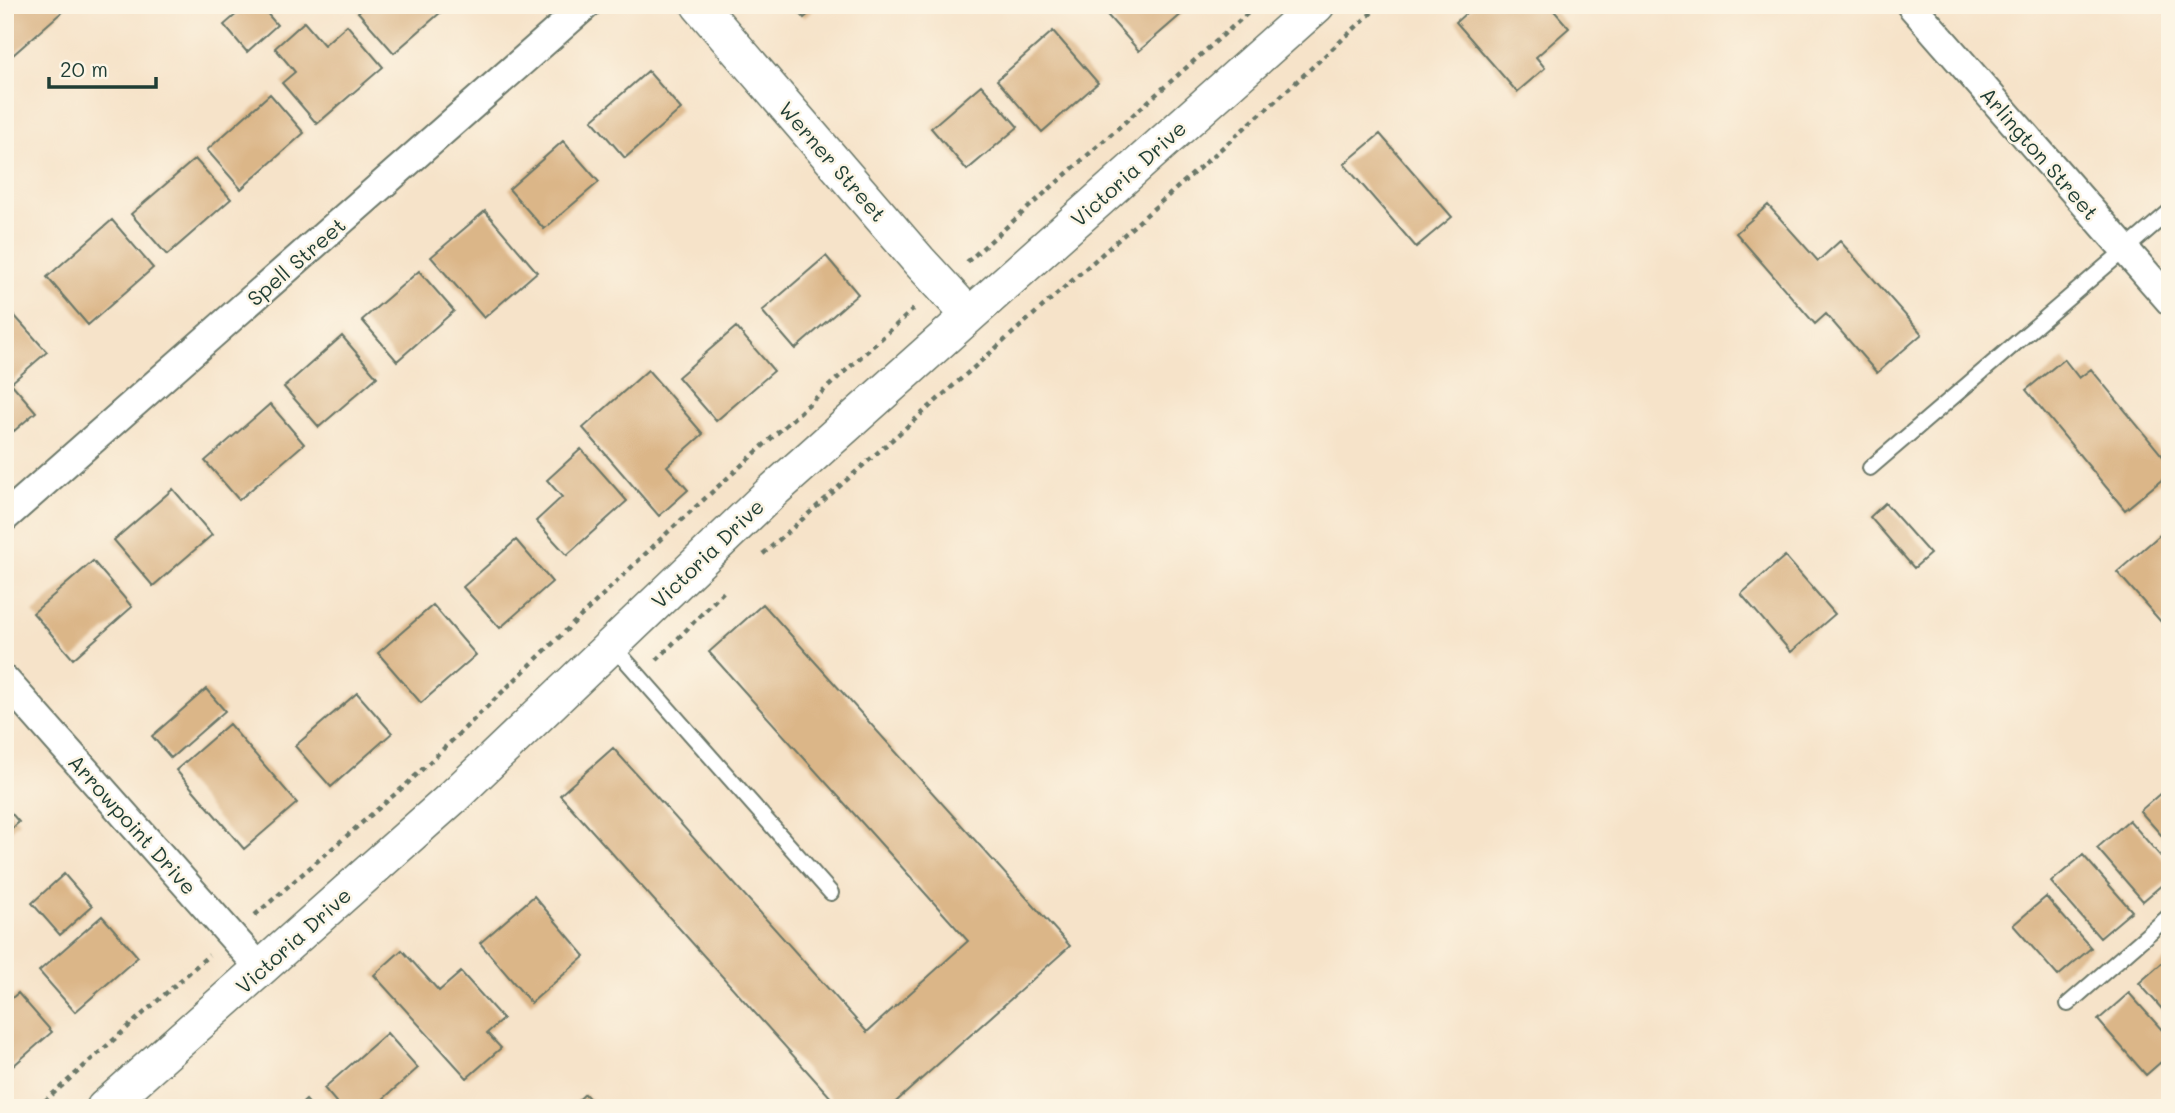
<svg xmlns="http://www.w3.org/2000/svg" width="2175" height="1113" viewBox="0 0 2175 1113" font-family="Mali,sans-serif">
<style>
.building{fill:#dbb688}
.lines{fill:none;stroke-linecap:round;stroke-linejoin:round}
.service-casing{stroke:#6a7768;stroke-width:18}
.minor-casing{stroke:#6a7768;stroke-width:32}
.tertiary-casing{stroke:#6a7768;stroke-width:38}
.path{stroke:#6a7768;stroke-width:4.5;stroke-dasharray:5 5;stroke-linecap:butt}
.service{stroke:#fff;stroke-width:14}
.minor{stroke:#fff;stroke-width:28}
.tertiary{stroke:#fff;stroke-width:35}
.labels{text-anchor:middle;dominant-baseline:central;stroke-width:5;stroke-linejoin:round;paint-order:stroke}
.street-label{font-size:21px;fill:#1f3d34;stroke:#fcf5e5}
</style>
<rect width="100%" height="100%" fill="#fcf5e5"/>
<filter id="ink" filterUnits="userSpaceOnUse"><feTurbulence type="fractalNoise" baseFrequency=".0143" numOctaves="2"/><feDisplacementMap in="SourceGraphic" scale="14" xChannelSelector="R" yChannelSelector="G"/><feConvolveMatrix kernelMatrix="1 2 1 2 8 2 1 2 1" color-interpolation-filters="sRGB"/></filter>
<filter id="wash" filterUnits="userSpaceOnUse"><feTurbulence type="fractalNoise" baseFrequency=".00686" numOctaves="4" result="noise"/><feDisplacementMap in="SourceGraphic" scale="28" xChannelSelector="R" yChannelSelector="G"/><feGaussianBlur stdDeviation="1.57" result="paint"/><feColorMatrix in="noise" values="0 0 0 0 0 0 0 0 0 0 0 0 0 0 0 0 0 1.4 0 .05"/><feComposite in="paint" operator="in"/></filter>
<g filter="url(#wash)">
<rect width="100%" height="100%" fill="#f6e3c9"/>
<g id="blocks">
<!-- building -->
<path class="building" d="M5,5H58L63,11L5,62Z
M247,5H260L277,25L247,52L224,25Z
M366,5H449L394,53L358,12Z
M793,5H819L804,18Z
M1106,5H1192L1139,51L1102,9Z
M1475,5H1549L1569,28L1536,57L1545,68L1517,92L1456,22Z
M304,22L324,45L347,25L383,67L317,124L282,83L295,72L275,48Z
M1053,31L1098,83L1042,132L997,80Z
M648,71L681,109L625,158L592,120Z
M981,85L1018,127L967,170L931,128Z
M270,94L304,133L241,189L207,150Z
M1380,134L1452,217L1416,247L1344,164Z
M563,141L599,182L544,229L509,189Z
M195,159L231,199L167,255L131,214Z
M1768,205L1818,261L1840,241L1922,334L1877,373L1826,314L1815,324L1736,233Z
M485,211L537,272L484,318L431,257Z
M112,220L153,268L88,325L47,277Z
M826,256L858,294L795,349L762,311Z
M419,271L454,311L397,361L362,320Z
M5,305L47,352L11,383L36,412L14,431L5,421Z
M736,327L774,371L716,421L678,377Z
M342,336L377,377L319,427L284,387Z
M2064,359L2079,378L2091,369L2170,465V473L2125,510L2026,390Z
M648,370L703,434L667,466L688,490L659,516L583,428Z
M270,404L304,444L239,500L205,461Z
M581,449L627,501L567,555L536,521L562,497L547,480Z
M173,489L212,535L153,586L114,540Z
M1885,503L1930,554L1914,568L1870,517Z
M2169,527L2170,528V632L2117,572Z
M516,540L552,582L500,628L463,587Z
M1785,556L1835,614L1791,652L1741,594Z
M93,561L132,607L73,659L33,613Z
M763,604L1070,946L889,1108H840L560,795L613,748L867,1032L968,941L709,652Z
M433,605L476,655L421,703L378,653Z
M206,689L225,711L171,758L152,736Z
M357,693L392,733L331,787L295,746Z
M229,724L297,803L244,849L176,770Z
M2170,785V845L2140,811Z
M5,806L19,822L5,835Z
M2129,820L2170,867V878L2143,901L2097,848Z
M2083,855L2132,911L2100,938L2051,882Z
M64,874L92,906L60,935L32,903Z
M534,896L585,956L531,1003L480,943Z
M2046,897L2091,948L2058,976L2013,925Z
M102,916L138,957L75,1012L39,971Z
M402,950L439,991L461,972L503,1019L487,1033L501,1048L467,1078L374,975Z
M2170,956V1018L2139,983Z
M18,993L52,1032L5,1073V1004Z
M2129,993L2170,1039V1054L2146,1075L2098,1020Z
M387,1033L418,1068L373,1108H341L324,1088Z
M585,1094L598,1108H570Z
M306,1100L313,1108H297Z"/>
</g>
</g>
<g filter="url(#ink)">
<use href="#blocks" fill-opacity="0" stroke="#6a7768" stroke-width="2"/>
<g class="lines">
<!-- service casing -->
<g class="service-casing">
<path id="service" d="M1870,468L2170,211
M612,645L831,893
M2068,1004L2170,915"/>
</g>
<!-- minor casing -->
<g class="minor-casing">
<path id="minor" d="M1911,5L2170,301
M5,517L586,5
M5,680L261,969"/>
</g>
<!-- tertiary casing -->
<g class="tertiary-casing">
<path id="tertiary" d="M699,5L919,261L969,315
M104,1108L452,798L775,489L1317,5"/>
</g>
<!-- path -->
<path class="path" d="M967,262L1257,5
M763,554L1283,94L1380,5
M657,660L724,591
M255,915L408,783L668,532L916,307
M37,1108L209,955"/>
<!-- service -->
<use href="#service" class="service"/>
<!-- minor -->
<use href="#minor" class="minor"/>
<!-- tertiary -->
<use href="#tertiary" class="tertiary"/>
</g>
</g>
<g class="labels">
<!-- street labels -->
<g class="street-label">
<text transform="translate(2040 153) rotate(49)">Arlington Street</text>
<text transform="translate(833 161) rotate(49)">Werner Street</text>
<text transform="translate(1128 173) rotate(-42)">Victoria Drive</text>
<text transform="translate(296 261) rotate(-41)">Spell Street</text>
<text transform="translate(707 553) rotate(-44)">Victoria Drive</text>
<text transform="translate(133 824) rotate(48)">Arrowpoint Drive</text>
<text transform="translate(293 940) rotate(-42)">Victoria Drive</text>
</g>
</g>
<!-- margin -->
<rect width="2175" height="1113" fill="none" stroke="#fcf5e5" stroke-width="28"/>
<!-- scale -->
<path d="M49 77v10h107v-10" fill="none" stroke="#1f3d34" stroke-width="3.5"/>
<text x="60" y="77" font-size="21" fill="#1f3d34" stroke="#fcf5e5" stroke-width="5" paint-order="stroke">20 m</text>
</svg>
